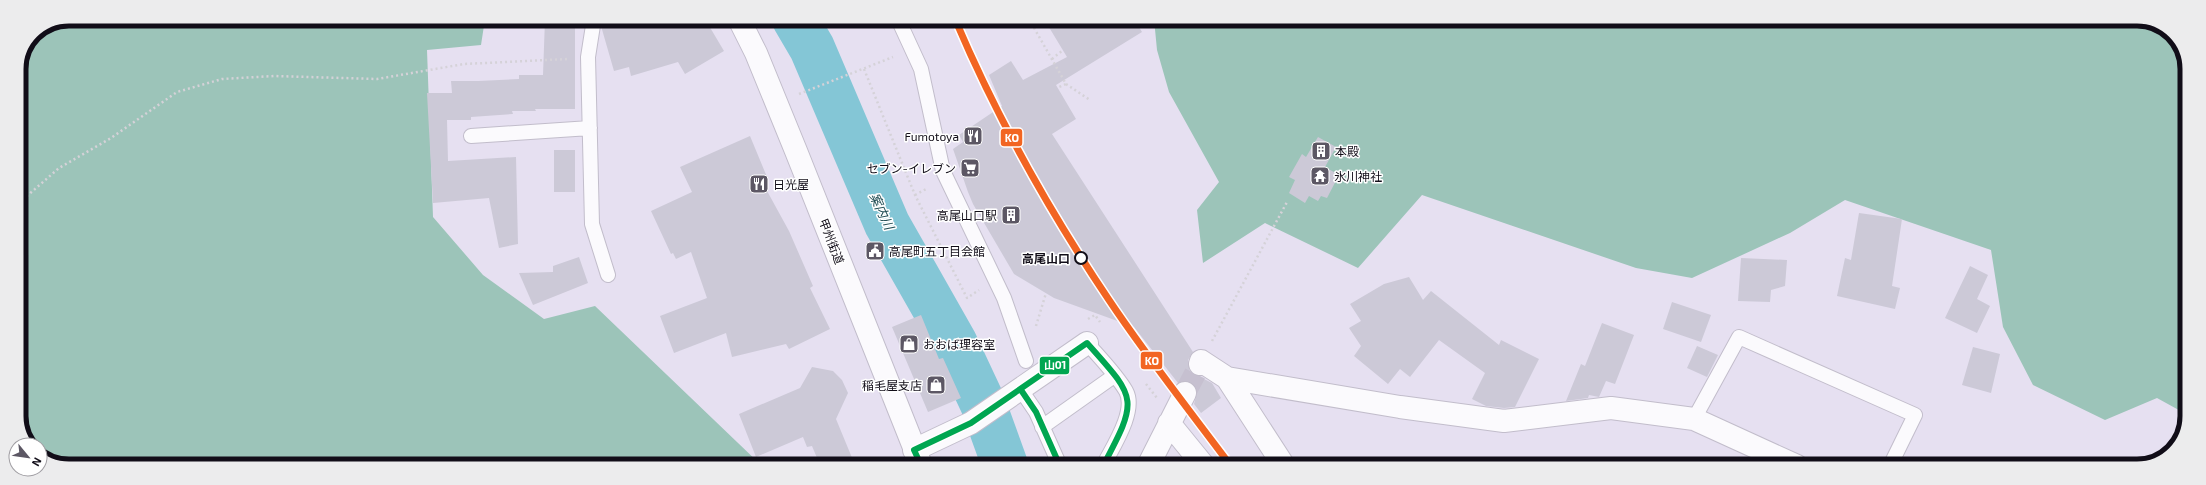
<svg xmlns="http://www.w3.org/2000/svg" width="2206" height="485" viewBox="0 0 2206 485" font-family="'Exo 2','Noto Sans JP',sans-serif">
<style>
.forest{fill:#9cc4b9}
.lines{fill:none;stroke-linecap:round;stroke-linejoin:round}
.river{stroke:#84c6d6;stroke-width:46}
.building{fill:#ccc9d7}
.street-tunnel{stroke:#c6c0d0;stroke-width:22;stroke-dasharray:22 11;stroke-linecap:butt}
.lane-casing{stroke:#c2bdcb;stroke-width:16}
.street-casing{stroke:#c2bdcb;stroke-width:24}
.secondary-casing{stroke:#c2bdcb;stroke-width:24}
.highway-casing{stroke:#c2bdcb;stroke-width:24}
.path{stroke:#d5d2d8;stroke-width:2.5;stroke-dasharray:2 3;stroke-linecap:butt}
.lane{stroke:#fbfafd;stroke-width:14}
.street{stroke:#fbfafd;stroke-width:22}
.secondary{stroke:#fbfafd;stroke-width:22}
.highway{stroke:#fbfafd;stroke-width:22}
.bus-1-casing{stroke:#fff;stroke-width:9}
.bus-1{stroke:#00a651;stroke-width:6}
.rail-1-casing{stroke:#fff;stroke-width:10}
.rail-1{stroke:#f26522;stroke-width:7}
.stop-dot{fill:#fff;stroke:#110d18;stroke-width:2}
.labels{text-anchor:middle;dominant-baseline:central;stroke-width:3;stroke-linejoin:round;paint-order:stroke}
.poi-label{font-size:12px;fill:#110d18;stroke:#fff;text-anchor:start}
.street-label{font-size:12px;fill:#110d18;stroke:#fff}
.stop-label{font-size:12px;font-weight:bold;fill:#110d18;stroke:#fff;text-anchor:end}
.water-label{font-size:13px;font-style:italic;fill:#244f56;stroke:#fff}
.rim{fill:none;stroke:#110d18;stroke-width:5}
.line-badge{stroke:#fff;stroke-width:1.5}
.badge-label{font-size:11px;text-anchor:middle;font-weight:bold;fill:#fff}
</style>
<rect width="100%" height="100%" fill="#e6e0f1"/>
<!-- forest -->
<path class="forest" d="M69,19H485L481,45L427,50L433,217L483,275L544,319L595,306L761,465H60L40,454V445H30L19,422V69L34,34Z
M1154,19L2146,20L2174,36L2187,66L2186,414L2157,398L2105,420L2033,385L2003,327L1991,250L1845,200L1790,233L1692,278L1636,268L1422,195L1358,268L1265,223L1203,263L1197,210L1219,182L1169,92L1157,50Z"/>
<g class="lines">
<!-- river -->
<path class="river" d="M795,19L812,48L887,224L954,342L983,404L1005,465"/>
</g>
<!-- building -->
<path class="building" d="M545,19H575V109H535L536,111H512L513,114L471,117V120H447L448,161L516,157L518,244L499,248L489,198L433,203L427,93H452L451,81H478L519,79V75H543Z
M602,19H705L724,51L685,74L678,62L631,76L629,67L614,71L601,26Z
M1044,19H1134L1142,32L1056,85L1076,119L1052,134L1193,352L1188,360L1190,372L1212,383L1221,398L1201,413L1194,404L1197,393L1195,386L1185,381L1178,383L1134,327L1054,298L1014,274L973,204L968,192L953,149L963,142L959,135L1002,106L989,75L1011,61L1023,80L1067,57Z
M750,136L767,177L761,180L789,231L813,286L810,288L830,329L789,349L786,344L732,357L726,333L674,353L660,316L707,298L691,252L676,259L673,253L671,254L651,211L692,192L680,167Z
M1318,137L1336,147L1325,167L1339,175L1327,198L1321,196L1318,201L1309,196L1305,203L1289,193L1295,180L1289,177L1302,154L1306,157Z
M554,150H575V192H554Z
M1859,213L1902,219L1892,286L1900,288L1895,309L1837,296L1845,258L1851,260Z
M579,257L588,283L533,305L519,273L553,272V266Z
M1741,258L1787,260L1785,286L1771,290L1770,302L1738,301Z
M1970,266L1988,275L1977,299L1990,306L1977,333L1945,318Z
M1409,277L1423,300L1431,291L1499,345L1501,340L1539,359L1515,407L1504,408L1486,406L1472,399L1485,373L1439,340L1410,377L1400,369L1388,384L1354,356L1361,346L1349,328L1361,321L1350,304L1384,284Z
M1672,302L1711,315L1701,342L1663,329Z
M921,315L939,359L943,358L961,398L928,412L892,327Z
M1602,323L1634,335L1615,384L1606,381L1599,397L1589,395L1588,398L1566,401L1581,364L1585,366Z
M1697,346L1718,355L1707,377L1687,368Z
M1973,347L2000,354L1991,393L1962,385Z
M812,367L833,371L842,380L848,393L836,419L855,465H820L812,446L807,447L803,437L756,457L739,414L800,388Z"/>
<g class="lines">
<!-- street-tunnel -->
<path class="street-tunnel" d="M1185,393L1200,364"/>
<!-- lane casing -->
<g class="lane-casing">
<path id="lane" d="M594,19L588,57L592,224L608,275
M898,19L921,69L943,171L1004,298L1026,361
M471,136L590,128
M1087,343C1100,358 1116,374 1126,391C1137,411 1112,448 1103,466
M1021,390L1036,412L1060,466
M1694,419L1739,337L1915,415L1890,466
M1042,427L1114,376"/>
</g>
<!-- street casing -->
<g class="street-casing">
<path id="street" d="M1200,364L1201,361L1227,378L1400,407L1504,421L1611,408L1694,419L1797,466
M1227,378L1284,466
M1169,423L1204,466
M1148,466L1185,393"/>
</g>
<!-- secondary casing -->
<g class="secondary-casing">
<path id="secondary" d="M914,450L971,423L1087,343"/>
</g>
<!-- highway casing -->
<g class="highway-casing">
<path id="highway" d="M739,19L756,53L796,151L921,465"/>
</g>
<!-- path -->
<path class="path" d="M1029,19L1066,84L1057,88
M1052,59L1063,50
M864,69L915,195L967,298L979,290
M1066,84L1090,100
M799,94L893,57
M915,195L928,188
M19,203L59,168L111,138L177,92L222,79L274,76L377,79L464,64L568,59
M1088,319L1095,315L1100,322
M1036,326L1046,293
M1212,341L1287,202
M1146,384L1157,398"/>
<!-- lane -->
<use href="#lane" class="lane"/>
<!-- street -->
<use href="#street" class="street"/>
<!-- secondary -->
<use href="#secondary" class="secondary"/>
<!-- highway -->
<use href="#highway" class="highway"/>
<!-- bus-1 casing -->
<g class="bus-1-casing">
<path id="bus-1" d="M1021,390L1036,412L1060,466
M921,465L914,450L971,423L1087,343C1137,399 1139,398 1103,466"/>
</g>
<!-- bus-1 -->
<use href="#bus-1" class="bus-1"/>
<!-- rail-1 casing -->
<g class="rail-1-casing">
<path id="rail-1" d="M955,19C997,118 1049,211 1109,300C1147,357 1190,411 1231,466"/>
</g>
<!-- rail-1 -->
<use href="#rail-1" class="rail-1"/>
</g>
<!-- icons -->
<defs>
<g id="restaurant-square" transform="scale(1)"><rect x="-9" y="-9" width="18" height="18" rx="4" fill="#5c5764" stroke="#fff"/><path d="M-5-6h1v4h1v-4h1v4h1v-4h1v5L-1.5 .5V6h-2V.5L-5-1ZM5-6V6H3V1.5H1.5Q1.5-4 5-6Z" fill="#fff"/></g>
<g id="building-square" transform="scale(1)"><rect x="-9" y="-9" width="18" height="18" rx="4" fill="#5c5764" stroke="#fff"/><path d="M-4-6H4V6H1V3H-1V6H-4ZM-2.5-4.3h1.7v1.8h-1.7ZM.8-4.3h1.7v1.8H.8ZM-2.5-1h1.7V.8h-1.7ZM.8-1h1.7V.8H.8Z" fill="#fff"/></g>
<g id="supermarket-square" transform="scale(1)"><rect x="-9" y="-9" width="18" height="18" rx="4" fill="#5c5764" stroke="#fff"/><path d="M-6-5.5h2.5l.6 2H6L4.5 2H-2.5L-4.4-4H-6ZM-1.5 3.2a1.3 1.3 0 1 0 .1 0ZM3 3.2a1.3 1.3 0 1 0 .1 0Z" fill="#fff"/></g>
<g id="temple-square" transform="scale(1)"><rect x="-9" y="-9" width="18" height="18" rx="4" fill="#5c5764" stroke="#fff"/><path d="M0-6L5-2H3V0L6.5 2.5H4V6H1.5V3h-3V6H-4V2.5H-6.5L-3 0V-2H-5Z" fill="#fff"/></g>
<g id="civic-square" transform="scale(1)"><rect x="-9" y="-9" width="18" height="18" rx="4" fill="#5c5764" stroke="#fff"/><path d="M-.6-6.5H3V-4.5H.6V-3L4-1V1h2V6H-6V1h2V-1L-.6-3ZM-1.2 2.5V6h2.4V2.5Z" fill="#fff"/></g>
<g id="shop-square" transform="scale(1)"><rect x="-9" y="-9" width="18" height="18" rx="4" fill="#5c5764" stroke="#fff"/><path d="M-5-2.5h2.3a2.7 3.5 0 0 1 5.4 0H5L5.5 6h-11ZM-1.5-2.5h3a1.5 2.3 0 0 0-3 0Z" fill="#fff"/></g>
</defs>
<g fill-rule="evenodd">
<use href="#restaurant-square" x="973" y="136"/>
<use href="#building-square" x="1321" y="151"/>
<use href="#supermarket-square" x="970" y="168"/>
<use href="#temple-square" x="1320" y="176"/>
<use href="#restaurant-square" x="759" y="184"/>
<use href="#building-square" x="1011" y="215"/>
<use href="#civic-square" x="875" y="251"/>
<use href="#shop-square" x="909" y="344"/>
<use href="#shop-square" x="936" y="385"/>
</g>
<!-- markers -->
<circle class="stop-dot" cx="1081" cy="258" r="6"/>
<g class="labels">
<!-- poi labels -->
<g class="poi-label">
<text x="959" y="136" text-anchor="end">Fumotoya</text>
<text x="1335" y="151">本殿</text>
<text x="956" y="168" text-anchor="end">セブン-イレブン</text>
<text x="1334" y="176">氷川神社</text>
<text x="773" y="184">日光屋</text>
<text x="997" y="215" text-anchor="end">高尾山口駅</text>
<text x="889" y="251">高尾町五丁目会館</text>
<text x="923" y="344">おおば理容室</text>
<text x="922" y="385" text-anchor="end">稲毛屋支店</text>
</g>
<!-- street labels -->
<g class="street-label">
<text transform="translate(832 241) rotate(69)">甲州街道</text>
</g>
<!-- stop labels -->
<g class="stop-label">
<text x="1070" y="258">高尾山口</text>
</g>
<!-- water labels -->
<g class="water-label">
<text transform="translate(882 211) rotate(65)">案内川</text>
</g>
</g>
<!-- crop -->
<path d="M0 0H2206V485H0ZM69 26H2137A43 43 0 0 1 2180 69V416A43 43 0 0 1 2137 459H69A43 43 0 0 1 26 416V69A43 43 0 0 1 69 26Z" fill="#ececed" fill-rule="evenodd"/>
<path class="rim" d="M69 26H2137A43 43 0 0 1 2180 69V416A43 43 0 0 1 2137 459H69A43 43 0 0 1 26 416V69A43 43 0 0 1 69 26Z"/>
<g class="line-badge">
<rect x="1000" y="128" width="23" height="19" rx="4" fill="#f26522"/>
<rect x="1140" y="351" width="23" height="19" rx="4" fill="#f26522"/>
<rect x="1039" y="356" width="31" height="19" rx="4" fill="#00a651"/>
</g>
<g class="badge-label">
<text x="1012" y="142">KO</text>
<text x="1152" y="365">KO</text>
<text x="1055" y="369">山01</text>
</g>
<!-- north arrow -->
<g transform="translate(28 457) rotate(119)"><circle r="19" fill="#ffffff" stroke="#a09ea3"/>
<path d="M0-3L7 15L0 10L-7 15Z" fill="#5c5764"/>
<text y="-6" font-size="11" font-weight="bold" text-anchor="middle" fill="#110d18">N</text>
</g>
</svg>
